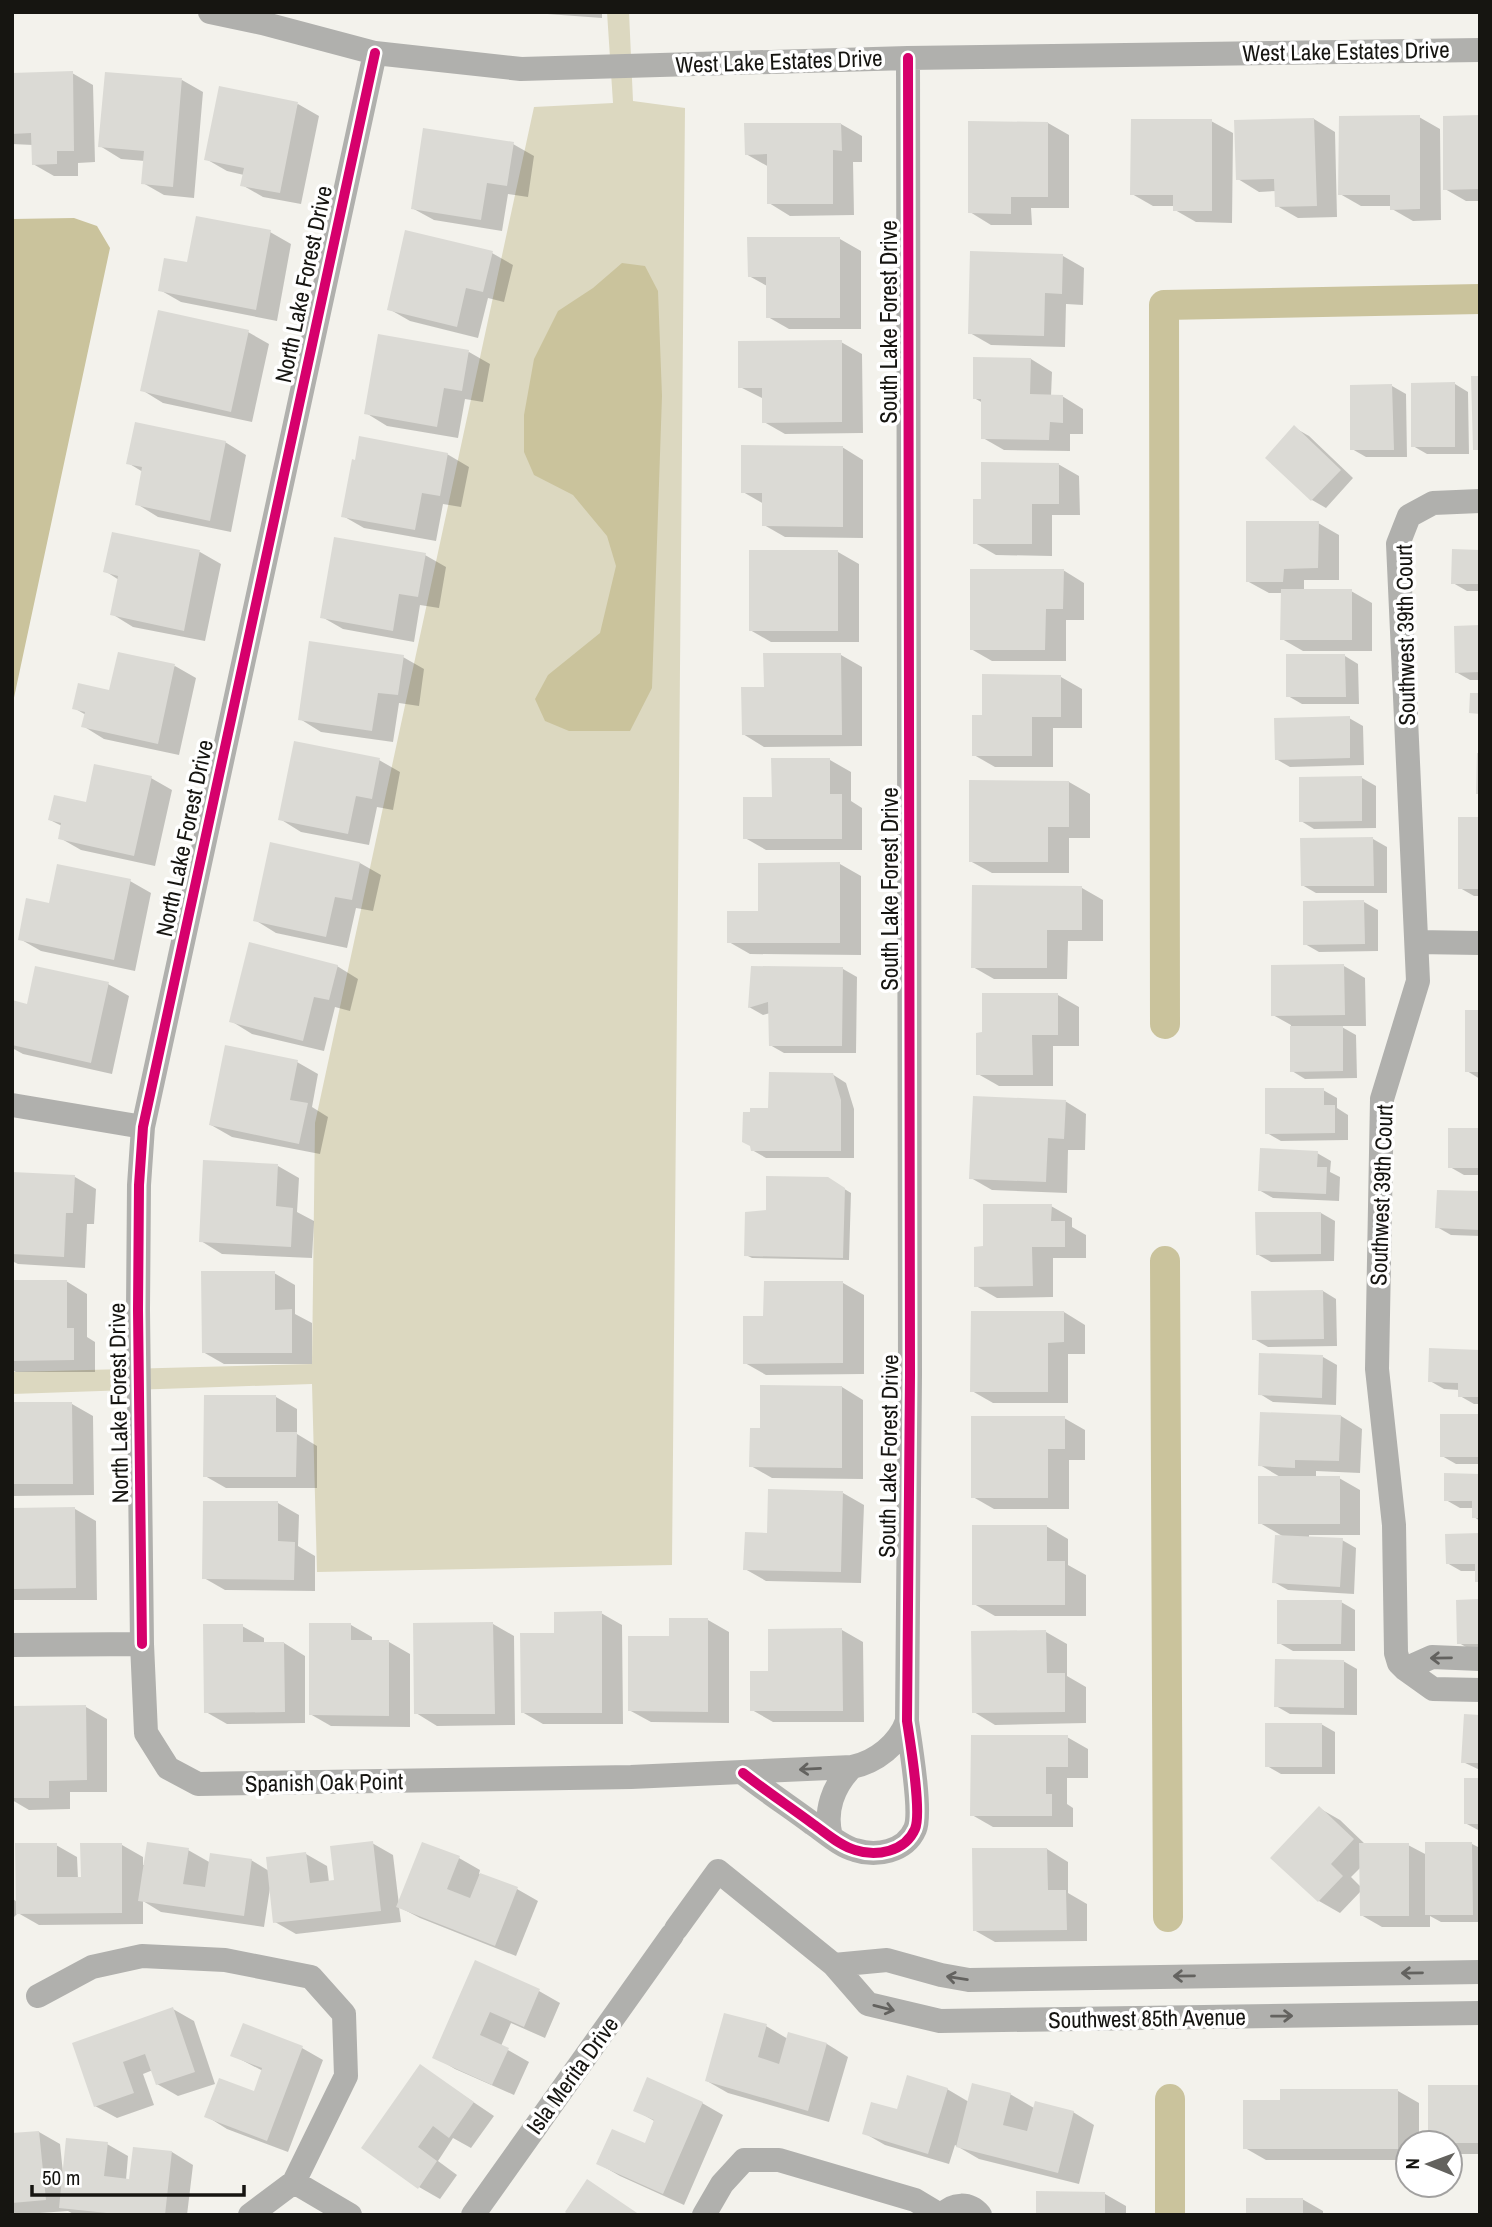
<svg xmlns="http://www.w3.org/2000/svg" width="1492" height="2227" viewBox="0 0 1492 2227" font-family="'Archivo Narrow',sans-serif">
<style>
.green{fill:#dcd8c0}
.water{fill:#cac39c}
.shadow{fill:#0003;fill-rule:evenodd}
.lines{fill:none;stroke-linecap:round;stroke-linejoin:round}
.canal{stroke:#cac39c;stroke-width:30}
.building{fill:#dbdad5}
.street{stroke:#b0b0ad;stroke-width:24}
.cycleway-casing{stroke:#fff;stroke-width:15}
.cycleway{stroke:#d6006c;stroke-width:10}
.oneway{stroke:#63625f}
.labels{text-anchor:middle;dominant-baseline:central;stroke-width:7;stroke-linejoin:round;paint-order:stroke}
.street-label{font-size:23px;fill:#161511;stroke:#fff}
</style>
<rect width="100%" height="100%" fill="#f3f2ec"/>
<!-- green -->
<path class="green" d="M607,12H629L633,101L685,108L672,1565L317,1572L312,1384L12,1394V1372L312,1364L315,1123L534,107L613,103Z"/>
<!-- water -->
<path class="water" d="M74,218L97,226L110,248L12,707V219Z
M622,263L645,266L658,291L662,396L652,688L630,731H569L545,721L535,699L548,675L600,633L616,566L607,536L573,495L534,475L524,452V415L534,359L558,311L593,288Z"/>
<!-- shadow -->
<path class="shadow" d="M520,12H602V18Z
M72,73L93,85L95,162L78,163V176H54L33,164V145L12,144V74Z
M182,80L203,92L194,198L164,195L143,183L145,161L121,159L100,146Z
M298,104L319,116L301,204L263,197L242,185L244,175L227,171L206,159Z
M1419,117L1440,129L1441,220L1413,221L1392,209V206H1361L1340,194Z
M1480,117V201H1466L1445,189Z
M1314,119L1335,132L1337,217L1298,218L1277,206L1276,191L1259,192L1238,179Z
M1211,121L1233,133L1232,223L1196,222L1175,210V206H1153L1132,194Z
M1048,123L1069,135V208H1031L1032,225H991L970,212Z
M841,124L862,136V162H853L854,215L790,216L769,203V167L746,154Z
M513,144L534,156L528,197L508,194L502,231L434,220L412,208Z
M270,232L291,244L277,321L181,302L160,290L188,264Z
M840,239L861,251V329H789L768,317L767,286L749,276Z
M492,253L513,265L504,302L488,298L478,338L410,321L389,309Z
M1063,256L1084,268L1083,305L1066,304L1065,347L991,345L970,333Z
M248,332L269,344L252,422L163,403L142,390Z
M841,342L862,354L863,433L785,434L764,422V399L740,387Z
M469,352L490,364L483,402L465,399L458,438L387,426L366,413Z
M1031,359L1052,372L1051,396H1062L1083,409V434H1070V451L1004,450L983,438V403L974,398Z
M1455,384L1468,392L1469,454H1427L1413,446Z
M1392,386L1406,394L1407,457H1366L1352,449Z
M1295,428L1309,436L1353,478L1326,508L1312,500Z
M225,442L246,455L231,532L158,517L137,504L143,472L128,463Z
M842,447L863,460V538L785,537L764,525V504L743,492Z
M447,454L469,467L461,507L443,504L436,541L364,528L343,516Z
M1058,464L1079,476L1080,515H1052V556L996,555L975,543L982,501Z
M1318,523L1339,535V580H1304V590L1351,591L1372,603V651H1303L1282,639L1283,593H1269L1247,581Z
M200,552L221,564L205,641L133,627L112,614L119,580L105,571Z
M838,552L859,564V642H771L750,630Z
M1480,552V591H1467L1453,583Z
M425,555L446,567L439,608L420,605L414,642L343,629L322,617Z
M1063,570L1084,583V620H1066V661H992L971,649Z
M1480,627V680H1470L1456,672Z
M841,655L862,667V746L764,747L743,734L765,689Z
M1345,656L1358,664L1359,704H1302L1288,696Z
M403,657L424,669L419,706L399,703L393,742L321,732L300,719Z
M175,666L196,678L179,755L104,739L83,726L86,715L74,708Z
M1061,677L1082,689V728H1053V767H995L974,755L983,717Z
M1349,718L1363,726L1364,765L1290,767L1276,759Z
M379,760L400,772L393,810L377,807L369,845L301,832L280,819Z
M773,760H830L851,772V801L862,808V850H766L745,838L773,799Z
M151,778L172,790L155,866L81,850L60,838L62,826L50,820Z
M1362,778L1376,786V828L1314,829L1301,821Z
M1069,782L1090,794V838H1069V873H992L970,861Z
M1480,819V896H1474L1460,888Z
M1373,839L1387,847V893H1316L1302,885Z
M360,863L381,875L373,911L356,908L347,948L276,933L255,920Z
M840,864L861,876V955L750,954L729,942L760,913Z
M130,881L151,893L135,971L41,951L20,939Z
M973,887L1082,888L1103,900V941H1068L1067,979H994L973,967Z
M1364,902L1378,910V951L1319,952L1305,944Z
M337,966L358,979L350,1011L335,1007L324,1051L252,1034L231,1021Z
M1344,966L1365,978L1366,1026H1340L1356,1035L1357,1078L1305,1079L1292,1071L1291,1025L1273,1015Z
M843,969L857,977L856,1053H784L770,1045V1013L763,1015L749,1007Z
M108,984L129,996L112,1074L23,1054L12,1048V1002L28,1006Z
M1058,995L1079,1007V1046H1053V1086H999L978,1074Z
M1480,1011V1079L1467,1071Z
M297,1062L318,1074L312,1107L328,1117L320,1154L232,1137L211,1125Z
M832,1074L846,1083L854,1109V1158H766L752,1150V1146L770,1110Z
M1323,1090L1337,1098V1108L1348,1115V1140L1281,1141L1267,1133Z
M1065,1101L1086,1114L1085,1150H1068L1067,1193L992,1190L971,1178Z
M1480,1130V1175H1464L1450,1167Z
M1317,1153L1331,1161L1330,1172L1340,1177L1339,1201L1273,1198L1259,1190Z
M278,1166L299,1178L297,1212L314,1221L312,1258L222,1254L201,1241Z
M12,1174L75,1177L96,1189L94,1224H87L85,1268L18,1264L12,1261Z
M828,1179L851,1193L849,1260L752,1258L746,1255L767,1212Z
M1480,1193V1236L1451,1235L1437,1227Z
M1051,1206L1072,1218V1227L1086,1235V1258H1053V1297L997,1298L976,1286L985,1248Z
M1321,1213L1335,1221L1334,1261L1271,1262L1257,1254Z
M274,1273L295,1285V1314L312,1323V1364H224L203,1352Z
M66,1281L87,1294V1337L95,1342V1372H16L12,1370V1282Z
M843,1283L864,1295V1374L766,1375L745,1363Z
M1323,1291L1336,1299L1337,1346L1268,1347L1254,1339Z
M1064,1312L1085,1325V1354H1068V1403H993L972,1391Z
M1480,1351V1404H1474L1460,1396V1390L1444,1389L1430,1381Z
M1323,1357L1337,1365L1336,1405L1273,1402L1260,1394Z
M842,1387L863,1400V1479L772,1478L751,1466L761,1430Z
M276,1397L297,1409V1434L317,1446V1488H226L205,1476Z
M12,1404H72L93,1416L94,1495L12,1496Z
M1341,1416L1362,1429L1360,1473L1316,1471V1478H1339L1360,1490V1535H1309V1538L1342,1540L1356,1548L1354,1594L1288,1590L1274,1582L1284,1537L1260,1523L1282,1478L1260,1465Z
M1480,1416V1464H1456L1442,1456Z
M1064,1418L1085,1430V1460H1069V1509H994L973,1497Z
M1480,1475V1521L1474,1517V1508H1460L1446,1500Z
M843,1493L864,1505L861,1583L766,1581L745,1569Z
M278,1503L299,1515L298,1546L315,1556V1591L225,1590L204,1578Z
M12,1509H75L96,1521L97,1600H12Z
M1046,1526L1068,1539V1565L1086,1575V1616H995L974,1604Z
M1480,1535V1583L1477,1581V1571H1461L1447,1563Z
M1480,1601V1651H1473L1459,1643Z
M1341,1602L1355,1610V1651H1293L1279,1643Z
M601,1613L622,1625L623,1724H543L522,1712L556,1635Z
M708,1620L729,1632V1723L651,1722L629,1710L671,1638Z
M493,1624L514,1636L515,1725L437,1726L416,1713Z
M351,1625L372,1637V1642H389L410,1654V1727L331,1726L310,1714Z
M242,1626L264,1638V1644L284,1643L305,1656V1723L227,1724L206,1712Z
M842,1630L863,1642L864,1722H773L752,1710Z
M1046,1632L1067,1644V1676L1086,1687V1723L995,1725L974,1712Z
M1343,1661L1357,1669V1715L1290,1714L1276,1706Z
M86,1707L107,1719V1792H70V1809L29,1810L12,1800V1708Z
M1480,1716V1770L1463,1762Z
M1321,1724L1335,1732V1774H1281L1267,1766Z
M1067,1737L1088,1749V1778H1067V1804L1073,1808V1827H993L972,1815Z
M1480,1779V1831L1465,1823Z
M1319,1808L1340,1820L1366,1845H1408L1427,1855L1472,1844L1480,1848V1922H1441L1430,1916V1927H1382L1361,1915V1891L1340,1913L1319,1901L1273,1858ZM1361,1867V1887L1351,1877Z
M372,1843L393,1855L399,1905L423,1844L459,1858L480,1870L479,1874L517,1889L538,1901L516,1956L420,1918L399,1907L401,1922L296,1934L275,1922L270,1888L264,1927L161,1912L143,1901V1924L39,1925L18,1913L12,1919V1898L18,1903L56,1845L77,1857L78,1879H82L122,1845L143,1857V1865H145L188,1850L211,1863L251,1860L269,1871L306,1854L327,1866L329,1882H336Z
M1047,1849L1068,1862V1893L1087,1904V1941L995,1942L974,1930Z
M476,1963L539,1991L560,2003L545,2038L511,2023L501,2046L529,2062L514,2095L455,2069L435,2057Z
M173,2009L194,2021L215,2084L178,2096L157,2084L153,2070L143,2074L154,2105L117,2118L95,2106L74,2044Z
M766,2026L788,2039L789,2034L827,2044L848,2057L829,2122L728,2093L707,2081Z
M302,2048L323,2060L288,2152L227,2129L206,2116L255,2094L263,2071L232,2055Z
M420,2066L494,2116L471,2148L453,2138L438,2161L457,2175L440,2199L419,2187L363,2148Z
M1480,2087V2154H1451L1450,2143H1432Z
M947,2089L969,2102L1010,2094L1034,2108L1073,2112L1094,2125L1079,2184L979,2159L955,2145L949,2164L885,2145L864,2133L898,2112Z
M1398,2091L1419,2103V2143H1408V2160H1266L1245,2148L1282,2102Z
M702,2103L723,2115L684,2205L620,2176L599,2164L646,2145L656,2122L635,2110Z
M39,2132L60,2144L63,2173L107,2144L128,2156L126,2180L131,2181L172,2152L193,2165L187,2215H75L68,2211L12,2215V2135Z
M1105,2194L1126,2206V2215H1037Z
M1302,2199L1323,2211V2215H1248Z"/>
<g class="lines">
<!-- canal -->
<path class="canal" d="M1165,1024L1164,305L1480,299
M1165,1261L1168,1917
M1170,2099V2215"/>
</g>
<!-- building -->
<path class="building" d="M73,71L74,151H57V164L32,165L31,133L12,134V73Z
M105,72L182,78L173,187L141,184L144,151L98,147Z
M219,86L298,102L280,193L240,186L244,168L204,160Z
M1420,115V209L1390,210V195H1338L1339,116Z
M1480,115V189L1443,190V116Z
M1314,118L1317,206L1275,207L1274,179L1236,180L1234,120Z
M1131,119H1212V211H1173V195H1130Z
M968,121L1048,122V197H1011V214L968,213Z
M744,123H841L842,151L833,150V204H767V154L745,155Z
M423,128L514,142L507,186L487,183L481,220L411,209Z
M196,216L271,230L256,310L158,291L164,258L187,262Z
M405,230L493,251L483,292L466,288L457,327L387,310Z
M747,237H840V318H766V277H748Z
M970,251L1063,254L1062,294L1045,293L1044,336L968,334Z
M158,310L249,330L231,412L140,391Z
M378,334L469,350L462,391L444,388L437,427L364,414Z
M842,340V422L762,423V388H738V341Z
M973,357L1031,358L1030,394L1063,395V423L1050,422L1049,440L981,439V399H973Z
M1471,376H1480V450H1473Z
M1455,382V447H1411V383Z
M1392,384L1394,450H1350V385Z
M135,422L226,441L210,521L135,505L142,467L126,464Z
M1294,425L1341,470L1311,501L1265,458Z
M359,436L448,453L440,496L422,493L415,530L341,517L352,459L355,460Z
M741,445L843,446V527L762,526V493H741Z
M981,462L1059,463V504H1032V544H973V499H981Z
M1246,521H1319L1318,568L1284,569L1283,582H1246Z
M112,532L200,550L184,631L110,615L118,576L103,572Z
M334,537L426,553L418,597L399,594L393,631L320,618Z
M1452,549L1480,550V584H1451Z
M749,550H838V631H749Z
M970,569H1064L1063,609H1046L1045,650H970Z
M1281,589H1352V640H1280Z
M1480,625V672L1455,673L1454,626Z
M309,641L404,655L398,695L378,693L372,731L298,720Z
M118,652L175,664L158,744L81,727L85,712L72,709L78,683L109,690Z
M763,653H841L842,735H742L741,687H764Z
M1286,654H1345L1346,697H1286Z
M982,674L1061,675V717H1032V756H972V715H982Z
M1470,693H1480V714L1469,713Z
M1350,716V758L1275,760L1274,718Z
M294,741L380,758L372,799L356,796L348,834L278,820Z
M1477,753H1480V794H1476Z
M771,758H830V794H842V839H743V797H772Z
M94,764L152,776L134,856L58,839L61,823L48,820L54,795L86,802Z
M1362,776V821L1299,822V777Z
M969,780L1069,781V827H1048V862H969Z
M1458,817H1480V889H1458Z
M1373,837L1374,886H1301L1300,838Z
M270,842L360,862L352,900L335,897L326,937L253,921Z
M840,862V943H727V911H758V863Z
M57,864L131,879L114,960L18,940L26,898L49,903Z
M972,885L1082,886V930H1047V968H971Z
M1364,900L1365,944L1303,945V901Z
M249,942L338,965L329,1000L314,997L303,1041L229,1022Z
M1344,964L1345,1015L1271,1016V965Z
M35,966L109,982L91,1063L12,1045V1000L27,1004Z
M751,966L843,967L842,1046H769L768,1002L748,1008Z
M982,993H1058V1035H1032L1033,1075H976V1033L982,1032Z
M1465,1010H1480V1072H1465Z
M1290,1026H1343V1071L1290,1072Z
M225,1045L298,1060L290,1100L308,1103L299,1144L209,1125Z
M769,1072L833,1073L841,1100V1151H751L750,1146L742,1142L743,1112H750V1108H768Z
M1265,1088H1324V1105H1335V1133L1265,1134Z
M973,1096L1066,1100L1064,1139L1048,1138L1046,1182L969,1179Z
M1448,1128H1480V1168H1448Z
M1260,1148L1318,1151L1317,1167H1327L1326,1194L1258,1191Z
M203,1160L278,1164L276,1206L293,1208L291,1247L199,1242Z
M12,1172L75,1175L73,1213H66L64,1257L12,1254Z
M766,1176L828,1177L845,1188L843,1258L744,1256L745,1212L766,1210Z
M1437,1190L1480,1191V1230L1435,1228Z
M983,1204H1052L1051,1221H1065V1247H1032L1033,1286L974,1287V1247L983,1246Z
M1255,1212H1321V1254L1256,1255Z
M201,1271H275V1310L292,1309V1353H202Z
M12,1280H67V1328H74V1360L12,1361Z
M764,1281H843V1363L743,1364V1316H763Z
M1323,1290L1324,1339L1252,1340L1251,1291Z
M971,1311H1064V1342L1048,1343V1392H970Z
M1429,1348L1480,1350V1397H1458V1383L1428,1382Z
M1259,1353L1323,1355L1322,1398L1258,1395Z
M760,1385L842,1386V1468L749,1467L750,1428H760Z
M204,1395H276V1432H297L296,1477H203Z
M12,1402H72L73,1484H12Z
M1260,1412L1341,1415L1339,1461L1295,1460V1468L1258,1466Z
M1440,1414H1480V1457H1440Z
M971,1416H1065V1449H1048V1498H971Z
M1444,1473L1480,1474V1518H1472V1501H1444Z
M1258,1476H1340V1524H1258Z
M768,1489L843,1491L841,1572L743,1570L745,1532L767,1533Z
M203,1501H278V1541L295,1542L294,1580L202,1579Z
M75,1507L76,1588L12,1589V1508Z
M972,1525H1047V1561H1065V1605H972Z
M1480,1533V1582H1475V1564H1446L1445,1534Z
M1275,1535L1343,1538L1340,1587L1272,1583Z
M1480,1599V1644H1457L1456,1600Z
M1277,1600H1342L1341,1644H1277Z
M602,1611V1713H521L520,1633H554V1612Z
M669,1618H708V1712L628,1711V1636H669Z
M493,1622L495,1714H414L413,1623Z
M309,1623H351V1640H389V1716L309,1715Z
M203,1624H243V1642H284L285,1712L204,1713Z
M842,1628L843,1711H750V1671H768V1629Z
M1046,1630L1047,1673H1065V1712L972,1713L971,1631Z
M1275,1659L1344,1660V1708L1274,1707Z
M86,1705L87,1780L49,1781V1798H12V1706Z
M1464,1714L1480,1715V1763H1461Z
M1265,1723H1322V1767H1265Z
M971,1735H1068V1767H1046V1794H1052V1816H970Z
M1464,1778H1480V1824H1464Z
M1319,1806L1354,1839L1331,1864L1343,1876L1318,1902L1270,1858Z
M373,1841L381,1911L273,1923L266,1857L306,1852L310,1883L334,1880L330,1846Z
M147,1842L189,1848L183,1884L205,1887L210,1853L252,1859L244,1916L138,1901Z
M422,1842L460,1856L447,1889L470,1898L480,1873L518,1887L495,1946L396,1907Z
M1425,1842H1472L1473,1915H1425Z
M15,1843H57V1877H81L80,1843H122V1913L16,1914Z
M1359,1843H1409V1916H1360Z
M972,1848H1047L1048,1890H1066L1067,1930L973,1931Z
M475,1960L540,1989L524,2027L490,2012L480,2035L509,2048L492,2085L432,2058Z
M173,2007L195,2072L156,2085L145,2054L123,2062L134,2093L94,2107L72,2043Z
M724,2013L767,2024L758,2057L779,2064L788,2032L827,2043L808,2111L705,2081Z
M243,2023L303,2046L267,2141L204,2117L219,2078L254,2091L262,2068L230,2056Z
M420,2064L474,2102L449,2138L433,2126L418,2147L437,2161L418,2189L361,2148Z
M907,2075L948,2088L928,2154L862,2134L871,2102L897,2109Z
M647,2077L703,2102L663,2194L596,2164L612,2129L645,2143L654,2120L633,2111Z
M972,2083L1011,2093L1003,2125L1027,2131L1035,2101L1074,2111L1058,2173L956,2147Z
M1428,2085H1480V2143H1428Z
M1280,2089H1398V2149H1243V2100H1280Z
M39,2131L46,2200L12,2203V2133Z
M66,2138L108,2142L104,2176L129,2179L133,2147L172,2151L165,2215H126L59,2208Z
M587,2179L640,2215H569L565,2212Z
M1036,2191L1105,2192V2215H1036Z
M1246,2198H1303V2215H1246Z"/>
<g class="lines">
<!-- street -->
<path class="street" d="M210,12L262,23L375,53L521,69L908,58L1480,50
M1480,501L1433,503L1409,516L1398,544L1418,981L1382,1099L1377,1369L1394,1525L1396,1653L1399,1663L1405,1669L1433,1689L1480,1690
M1417,942L1480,943
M12,1105L143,1127
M142,1644L138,1310L139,1185L143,1127L375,53
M12,1645L142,1644L146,1733L168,1768L198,1784L631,1777L852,1767C876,1762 899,1744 907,1721
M1405,1669L1432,1657L1480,1659
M743,1773C766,1791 790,1807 813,1824C826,1833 840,1846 855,1850C876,1857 905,1852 915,1829C922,1813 910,1741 907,1721L910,1375L908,58
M831,1837C824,1811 833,1786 852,1767
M676,1929L718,1871L834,1965L868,2004L940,2021L1480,2013
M834,1965L887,1960L941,1975L969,1980L1480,1972
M38,1996L92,1967L142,1956L225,1960L311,1977L344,2014L346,2076L294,2182L250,2215
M294,2182L350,2215
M473,2215L672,1935
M704,2215L722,2184L744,2160H779L915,2200L940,2215
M942,2215C953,2203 969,2202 980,2215"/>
<!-- cycleway casing -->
<g class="cycleway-casing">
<path id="cycleway" d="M142,1644L138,1310L139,1185L143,1127L375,53
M743,1773C766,1791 790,1807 813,1824C826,1833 840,1846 855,1850C876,1857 905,1852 915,1829C922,1813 910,1741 907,1721L910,1375L908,58"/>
</g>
<!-- cycleway -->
<use href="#cycleway" class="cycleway"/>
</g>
<!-- one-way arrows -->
<defs><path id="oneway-shaft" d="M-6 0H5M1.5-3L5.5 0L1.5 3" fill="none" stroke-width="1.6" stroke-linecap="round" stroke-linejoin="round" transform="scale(1.75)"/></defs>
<g class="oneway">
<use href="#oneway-shaft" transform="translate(1441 1658) rotate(179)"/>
<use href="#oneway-shaft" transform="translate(810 1769) rotate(177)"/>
<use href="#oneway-shaft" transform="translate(1412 1973) rotate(179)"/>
<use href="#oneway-shaft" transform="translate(1184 1976) rotate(179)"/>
<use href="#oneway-shaft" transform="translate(957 1978) rotate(-171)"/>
<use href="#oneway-shaft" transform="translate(884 2008) rotate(14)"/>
<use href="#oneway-shaft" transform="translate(1282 2016) rotate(-1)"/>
</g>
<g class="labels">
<!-- street labels -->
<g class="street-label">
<text transform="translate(1346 51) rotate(-1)">West Lake Estates Drive</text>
<text transform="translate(779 61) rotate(-2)">West Lake Estates Drive</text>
<text transform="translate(303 284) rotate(-78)">North Lake Forest Drive</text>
<text transform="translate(888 322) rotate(-90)">South Lake Forest Drive</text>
<text transform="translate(1405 635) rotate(-91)">Southwest 39th Court</text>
<text transform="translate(184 838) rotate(-78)">North Lake Forest Drive</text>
<text transform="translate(889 889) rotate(-90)">South Lake Forest Drive</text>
<text transform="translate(1381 1195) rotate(-88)">Southwest 39th Court</text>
<text transform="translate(118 1403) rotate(-91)">North Lake Forest Drive</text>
<text transform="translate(888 1456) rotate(-89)">South Lake Forest Drive</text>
<text transform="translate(324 1782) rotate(-1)">Spanish Oak Point</text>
<text transform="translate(1147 2018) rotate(-1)">Southwest 85th Avenue</text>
<text transform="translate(572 2075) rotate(-54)">Isla Merita Drive</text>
</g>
</g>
<!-- border -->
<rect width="1492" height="2227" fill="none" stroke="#161511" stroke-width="28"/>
<!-- north arrow -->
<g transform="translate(1429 2164) rotate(271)"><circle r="33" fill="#ffffff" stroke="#a2a1a0" stroke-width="2"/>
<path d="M0-5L12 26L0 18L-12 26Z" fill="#63625e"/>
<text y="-10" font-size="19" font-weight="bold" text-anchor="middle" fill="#161511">N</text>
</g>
<!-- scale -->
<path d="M32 2185v10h212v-10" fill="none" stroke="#161511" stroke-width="3.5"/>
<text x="42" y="2185" font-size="21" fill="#161511" stroke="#ffffff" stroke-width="5" paint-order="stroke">50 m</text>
</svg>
